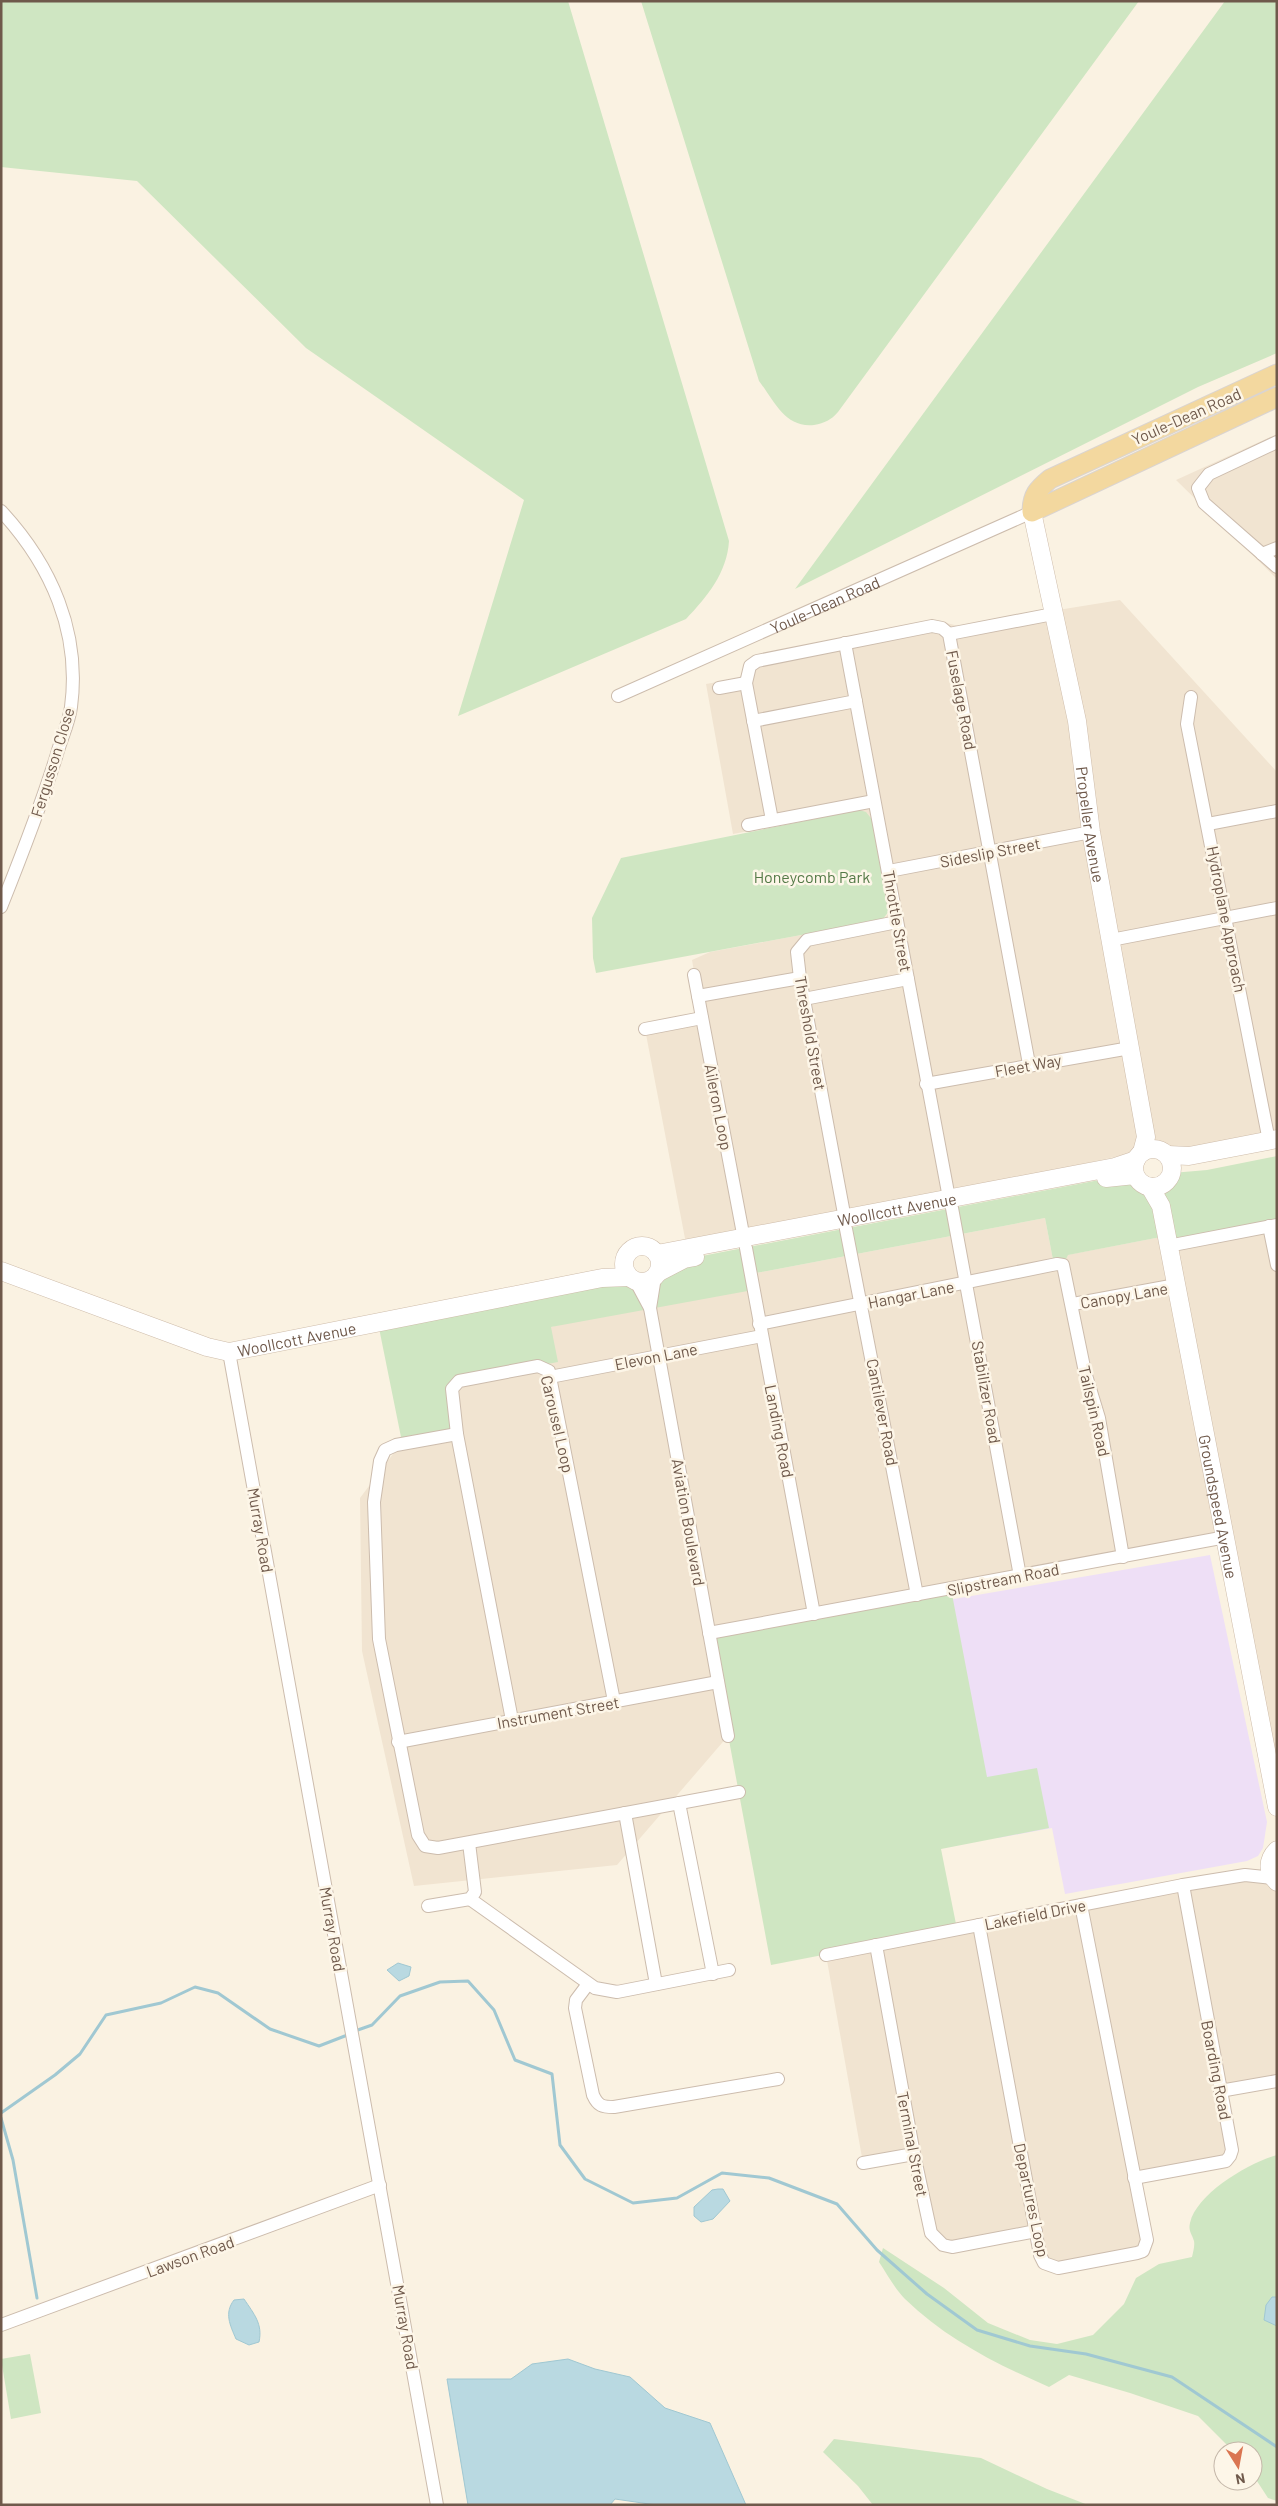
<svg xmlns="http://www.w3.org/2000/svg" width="1278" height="2506" viewBox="0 0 1278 2506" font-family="Barlow,sans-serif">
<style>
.residential{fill:#f1e4d1}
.education{fill:#eedff6}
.green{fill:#cfe6c2}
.water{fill:#b9d9e1;stroke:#a0c8d2}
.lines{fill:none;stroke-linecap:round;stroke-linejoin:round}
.stream{stroke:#a0c8d2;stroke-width:3}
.street-casing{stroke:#ccbcad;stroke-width:14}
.secondary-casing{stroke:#cebcaa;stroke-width:19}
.primary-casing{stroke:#dad4d0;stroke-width:21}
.street{stroke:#fff;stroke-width:12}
.secondary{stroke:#fff;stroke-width:18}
.primary{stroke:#f3d89f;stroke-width:19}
.labels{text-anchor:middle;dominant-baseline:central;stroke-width:5;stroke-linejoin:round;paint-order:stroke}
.street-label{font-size:16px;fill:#6f594b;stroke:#fdf6e8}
.park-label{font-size:16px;fill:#547a47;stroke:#fdf6e8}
</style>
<rect width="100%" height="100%" fill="#faf2e2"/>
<!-- residential -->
<path class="residential" d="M1277,434V579L1176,480Z
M1120,600L1277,772V1133L1168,1155L1157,1149L1147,1150L687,1249L645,1029L702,1018L692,960L710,952L882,920L888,914L859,810L733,834L706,684L740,678L752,657L938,621L959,626Z
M1045,1218L1054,1265H1063L1067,1255L1166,1236L1277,1224V1807L1226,1538L951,1589L728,1736L617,1865L414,1886L362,1651L360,1498L402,1442L452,1389L551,1327L751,1274Z
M1245,1875L1277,1881V2081L1220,2092L1231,2142L1226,2161L1134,2178L1146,2245L1051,2267L1036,2231L952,2247L936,2240L914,2155L863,2163L826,1955Z"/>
<!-- education -->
<path class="education" d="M1210,1555L1267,1822L1263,1848L1258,1856L1247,1861L1065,1894L1052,1828L998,1838L948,1600Z"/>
<!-- green -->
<path class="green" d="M1,1H568L729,541C727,573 707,597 686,619L458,716L524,500L306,348L137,181L1,167Z
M641,1H1139L838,412C831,420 825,423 814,425C785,428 775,402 759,381Z
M1225,1H1277V353L1198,387L795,589Z
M859,810L866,812L874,822L891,909L882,920L596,973L593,958L592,918L621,858Z
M1277,1156V1222L1168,1246L1166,1236L1068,1255L1063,1265H1054L1045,1218L751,1274L753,1290L551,1327L558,1362L459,1381L457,1434L402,1442L378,1323L602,1278L644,1282L681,1260L1120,1176L1139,1181L1150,1187L1164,1184L1172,1173L1207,1170Z
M951,1589L987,1777L1037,1768L1049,1828L941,1849L957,1929L771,1965L709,1633Z
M1277,2155V2501L1268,2498L1253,2475V2451H1233L1198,2416L1130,2393L1069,2375L1049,2387C998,2365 946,2339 905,2299C895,2289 887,2274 879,2262L883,2248L944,2288L988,2323L1030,2340L1057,2344L1093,2335L1124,2304L1136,2278L1159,2264L1192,2257C1193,2252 1195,2246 1194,2241C1192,2234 1188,2231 1190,2223C1197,2193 1249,2163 1277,2155Z
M30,2354L41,2413L11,2419L1,2359Z
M834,2439L981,2458L1047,2489L1088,2505H873L858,2486L823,2452Z"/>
<!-- water -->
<path class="water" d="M398,1963L411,1967L409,1976L399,1981L387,1970Z
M718,2189H723L730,2201L713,2219L701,2222L694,2216V2207L712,2190Z
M1272,2297H1277V2326L1264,2320L1266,2305Z
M244,2299C254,2314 263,2324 259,2342L249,2345L236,2339C230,2325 224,2313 234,2300Z
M568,2359L595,2369L630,2377L665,2408L710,2423L746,2505H656L615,2499L610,2505H468L447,2379H511L532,2364Z"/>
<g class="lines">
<!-- stream -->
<path class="stream" d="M355,2031L372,2025L400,1996L440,1982L468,1981L494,2010L515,2060L552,2074L560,2145L585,2179L633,2203L677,2198L722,2173L769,2178L837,2204L877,2250L927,2294L977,2330L1030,2346L1086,2354L1172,2377L1277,2447
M1,2113L55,2075L80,2054L106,2015L161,2003L195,1987L218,1993L270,2029L319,2046L350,2034
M1,2118L13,2160L37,2298"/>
<!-- street casing -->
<g class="street-casing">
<g id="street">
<path d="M1277,442L1209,474L1198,488L1204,503L1277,567"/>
<path d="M1,511C51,565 81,632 71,707C69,723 61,739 57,754C41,806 21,857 1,907"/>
<path d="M1262,554L1277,548"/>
<path d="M949,634L1053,614"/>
<path d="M845,643L949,1198"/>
<path d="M719,688L746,683"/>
<path id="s1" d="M618,696L1032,512"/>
<path d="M1191,697L1187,724L1269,1141"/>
<path d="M753,721L856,701"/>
<path d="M772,820L746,683L750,666L757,661L932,626L942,628L949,634L1029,1064"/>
<path d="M1208,824L1277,811"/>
<path d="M748,825L874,801"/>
<path d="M889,871L1091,832"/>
<path d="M1111,940L1277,908"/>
<path d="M694,975L744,1239"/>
<path d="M698,996L800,978"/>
<path d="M804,999L908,979"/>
<path d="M645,1029L702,1018"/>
<path d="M926,1084L1130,1048"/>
<path d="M952,1208L1020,1576"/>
<path d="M845,1219L800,978L797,952L807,940L897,922"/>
<path d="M1269,1226L1277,1265"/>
<path d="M846,1229L917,1595"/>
<path d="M1168,1246L1277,1225"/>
<path d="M746,1248L814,1614"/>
<path d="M635,1280L650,1308L728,1736"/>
<path d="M1073,1304L1176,1285"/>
<path d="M650,1308L655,1277"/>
<path d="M759,1324L1057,1264L1063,1265L1085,1372L1099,1418L1123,1557"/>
<path d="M229,1352L437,2505"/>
<path d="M550,1377L762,1336"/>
<path d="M457,1434L396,1445L385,1450L380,1461L374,1502L379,1639L418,1835L425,1846L438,1848L739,1792"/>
<path d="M709,1633L1226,1537"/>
<path d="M512,1720L457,1434L452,1389L459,1381L538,1366L549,1371L550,1377L614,1701"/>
<path d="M398,1742L718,1682"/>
<path d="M679,1803L713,1974"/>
<path d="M625,1813L656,1984"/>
<path d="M470,1899L595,1988L617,1992L729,1970"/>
<path d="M428,1906L470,1899L475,1892L469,1843"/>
<path d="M979,1925L1040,2255L1044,2263L1058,2268L1137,2253L1143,2251L1147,2240L1081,1905"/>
<path d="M876,1945L914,2154L931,2233L943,2245L952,2247L1036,2231"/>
<path d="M826,1955L1183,1885L1245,1875L1273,1878"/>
<path d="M588,1984L576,2000L575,2008L593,2095C598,2106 602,2107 614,2107L778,2079"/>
<path d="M1220,2091L1277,2081"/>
<path d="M863,2163L914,2154"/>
<path d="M1134,2178L1226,2161L1230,2156L1232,2150L1183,1885"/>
<path d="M1,2325L380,2185"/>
</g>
</g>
<!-- secondary casing -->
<g class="secondary-casing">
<g id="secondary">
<path id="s2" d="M1032,512L1077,721L1091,832L1146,1137L1142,1152"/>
<circle cx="1153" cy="1168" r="19"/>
<path d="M1168,1155L1189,1156L1277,1139"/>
<path d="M1106,1178L1135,1175"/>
<path id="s3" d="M1150,1187L1161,1206L1277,1807"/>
<circle cx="642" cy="1264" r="18"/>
<path id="s4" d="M657,1254L1115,1167L1136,1160"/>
<path id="s5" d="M1,1271L207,1347L229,1352L602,1278L629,1277"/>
<path d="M659,1272L684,1259L695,1257"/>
<path d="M1277,1850C1267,1860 1267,1872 1277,1882"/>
</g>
</g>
<!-- primary casing -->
<g class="primary-casing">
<path id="primary" d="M1277,374L1050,479C1038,489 1032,495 1032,512L1277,397"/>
</g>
<!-- street -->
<use href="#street" class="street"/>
<!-- secondary -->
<use href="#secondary" class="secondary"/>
<!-- primary -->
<use href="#primary" class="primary"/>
</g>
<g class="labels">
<!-- street labels -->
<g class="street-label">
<text transform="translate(1186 416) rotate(-24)">Youle-Dean Road</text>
<text stroke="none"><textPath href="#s1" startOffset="226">Youle-Dean Road</textPath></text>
<text transform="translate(962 700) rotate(79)">Fuselage Road</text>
<text transform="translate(52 762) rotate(-73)">Fergusson Close</text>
<text stroke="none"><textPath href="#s2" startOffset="318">Propeller Avenue</textPath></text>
<text transform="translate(990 852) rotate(-11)">Sideslip Street</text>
<text transform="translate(1227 919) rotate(79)">Hydroplane Approach</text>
<text transform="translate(898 921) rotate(80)">Throttle Street</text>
<text transform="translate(811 1033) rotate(80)">Threshold Street</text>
<text transform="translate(1028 1065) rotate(-10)">Fleet Way</text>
<text transform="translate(719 1107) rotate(79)">Aileron Loop</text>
<text stroke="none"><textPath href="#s4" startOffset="244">Woollcott Avenue</textPath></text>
<text transform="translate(911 1294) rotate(-11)">Hangar Lane</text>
<text transform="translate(1124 1295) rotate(-10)">Canopy Lane</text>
<text stroke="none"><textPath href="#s5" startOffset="311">Woollcott Avenue</textPath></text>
<text transform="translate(656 1356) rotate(-11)">Elevon Lane</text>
<text transform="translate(987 1392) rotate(80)">Stabilizer Road</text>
<text transform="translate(1095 1411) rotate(77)">Tailspin Road</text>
<text transform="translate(883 1412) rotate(79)">Cantilever Road</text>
<text transform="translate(558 1424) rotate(77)">Carousel Loop</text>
<text transform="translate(780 1431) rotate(79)">Landing Road</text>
<text stroke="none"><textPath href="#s3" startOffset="328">Groundspeed Avenue</textPath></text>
<text transform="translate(689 1522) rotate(80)">Aviation Boulevard</text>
<text transform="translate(261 1530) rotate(80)">Murray Road</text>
<text transform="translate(1003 1579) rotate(-11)">Slipstream Road</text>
<text transform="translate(558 1712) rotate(-10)">Instrument Street</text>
<text transform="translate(1035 1914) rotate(-11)">Lakefield Drive</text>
<text transform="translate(333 1929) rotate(80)">Murray Road</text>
<text transform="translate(1217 2070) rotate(79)">Boarding Road</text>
<text transform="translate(913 2144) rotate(79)">Terminal Street</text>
<text transform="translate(1032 2200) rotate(78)">Departures Loop</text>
<text transform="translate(190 2256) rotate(-20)">Lawson Road</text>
<text transform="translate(406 2327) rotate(80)">Murray Road</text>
</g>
<!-- park labels -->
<g class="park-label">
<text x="812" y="876">Honeycomb Park</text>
</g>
</g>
<!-- border -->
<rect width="1278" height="2506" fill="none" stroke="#6f594b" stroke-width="5"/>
<!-- north arrow -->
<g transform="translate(1238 2466) rotate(169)"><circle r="24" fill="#fdf6e8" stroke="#c4b7a9"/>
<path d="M0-4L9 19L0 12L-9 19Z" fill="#da7551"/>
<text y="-8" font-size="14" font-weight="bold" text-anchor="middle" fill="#6f594b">N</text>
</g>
</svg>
